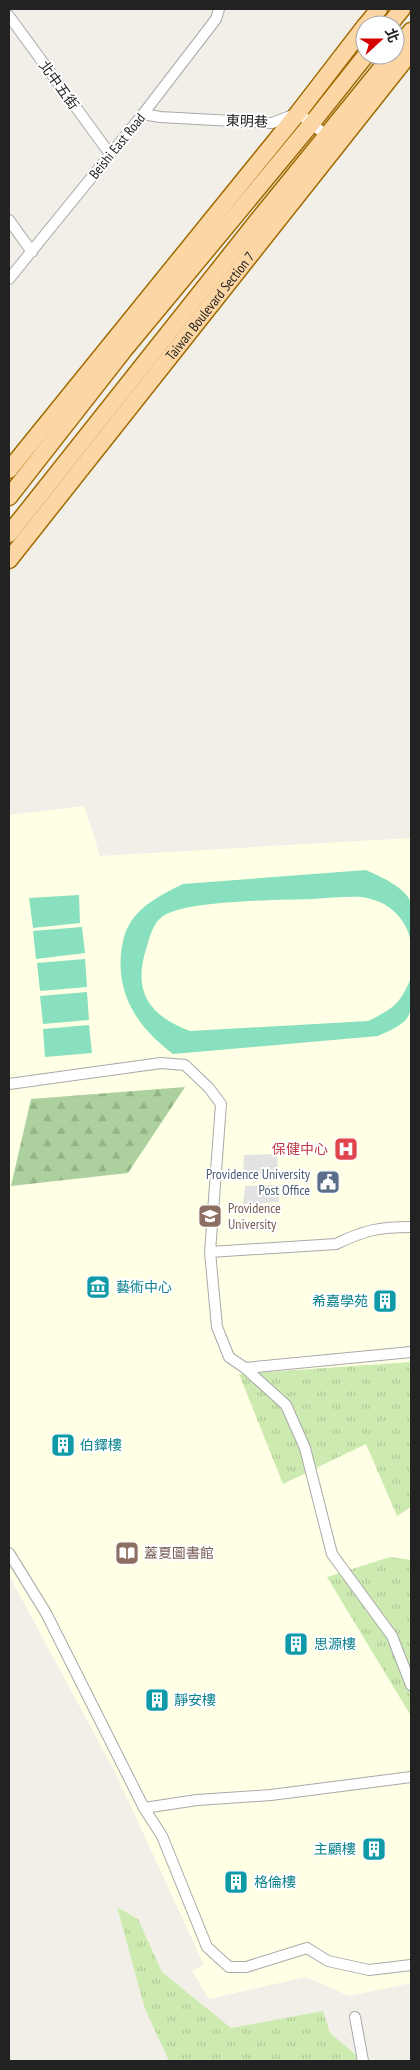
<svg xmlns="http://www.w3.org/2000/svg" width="420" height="2070" viewBox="0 0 420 2070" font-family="'PT Sans Narrow','Noto Sans TC',sans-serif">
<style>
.education{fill:#ffffe5}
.grass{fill:url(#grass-tufts)}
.forest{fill:url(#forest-firs)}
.pitch{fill:#88e0be}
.parking{fill:#e2e2e2}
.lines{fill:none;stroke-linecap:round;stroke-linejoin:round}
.street-casing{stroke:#a9a9a9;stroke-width:12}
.primary-casing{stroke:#a06b00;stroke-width:19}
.street{stroke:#fff;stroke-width:10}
.primary{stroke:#fcd6a4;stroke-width:16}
.labels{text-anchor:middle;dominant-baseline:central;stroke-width:4;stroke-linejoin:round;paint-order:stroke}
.street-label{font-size:14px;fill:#222;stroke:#fff}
.health-label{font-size:14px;fill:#be3a42;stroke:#fff;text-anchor:end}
.service-label{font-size:14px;fill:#4e5e75;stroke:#fff;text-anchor:end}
.education-label{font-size:14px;fill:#785e54;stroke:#fff;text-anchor:start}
.culture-label{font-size:14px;fill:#0d838f;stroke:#fff;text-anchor:start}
</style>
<defs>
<pattern id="grass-tufts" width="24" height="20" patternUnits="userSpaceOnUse" patternTransform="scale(1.25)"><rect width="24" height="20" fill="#cdebb0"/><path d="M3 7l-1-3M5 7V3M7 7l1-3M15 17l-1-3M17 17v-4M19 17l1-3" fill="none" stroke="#b0c997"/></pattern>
<pattern id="forest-firs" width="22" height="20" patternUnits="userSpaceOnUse" patternTransform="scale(1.25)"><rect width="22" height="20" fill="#add19e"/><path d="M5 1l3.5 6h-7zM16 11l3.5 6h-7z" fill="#95b388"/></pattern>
</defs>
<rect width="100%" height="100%" fill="#f2efe9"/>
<!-- education -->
<path class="education" d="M84,806L100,856L411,838V1983L349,1996L306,1977L209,1999L192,1971L204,1965L115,1772L9,1575V815Z"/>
<!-- grass -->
<path class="grass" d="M411,1362V1507L397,1516L366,1444L283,1484L239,1374Z
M390,1557L411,1560V1716L327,1577Z
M117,1907L138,1919L162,1972L231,2028L323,2011L330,2033L363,2061H169L145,2009Z"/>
<!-- forest -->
<path class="forest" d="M185,1087L128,1173L11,1186L31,1099Z"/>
<!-- pitch -->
<path class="pitch" d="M366,870C379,876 407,888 411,903C414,912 411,932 411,943C408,926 399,913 384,904C378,901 368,898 362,897C346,896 329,898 313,899C281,900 186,900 163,916C153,923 150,936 147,946C132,991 148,1015 190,1031L368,1021C393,1009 400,1004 411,978C411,1017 416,1019 378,1036L173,1054C140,1029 117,998 121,954C122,945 124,933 129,925C140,905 164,893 183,884Z
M79,895L80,923L33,928L29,898Z
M82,927L85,953L36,959L33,931Z
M85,959L87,987L40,991L37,963Z
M87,992L89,1020L43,1024L40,996Z
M89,1025L92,1053L45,1057L43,1029Z"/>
<!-- parking -->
<path class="parking" d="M277,1154L278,1173L243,1175L244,1155Z
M278,1185L279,1202L243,1204L245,1186Z"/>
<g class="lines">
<!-- street casing -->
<g class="street-casing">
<path id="street" d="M9,16L110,154
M143,114L160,117L272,123L298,113L331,139
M9,220L32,252
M9,279L143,114L216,19L219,9
M9,1084L161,1063L185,1065L209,1088L221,1104L210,1252L217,1327L229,1357L245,1368L286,1405L305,1448L332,1554L392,1636L411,1685
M210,1252L336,1244C365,1230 379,1227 411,1227
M245,1368L411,1352
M9,1553L46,1613L144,1808L162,1836L207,1947L229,1967H246L307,1948L328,1961L369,1970L411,1965
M144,1808L197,1800L271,1795L411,1777
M355,2017L363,2061"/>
</g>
<!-- primary casing -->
<g class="primary-casing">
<g id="primary">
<path d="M366,25L379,9"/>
<path d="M389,25L402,9"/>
<path d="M395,52L411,31"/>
<path d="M9,470L298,113L365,26"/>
<path d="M9,497L124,350L312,123L366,55"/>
<path d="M9,534L258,220L392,55"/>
<path id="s1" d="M9,560L411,52"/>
</g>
</g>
<!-- street -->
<use href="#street" class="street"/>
<!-- primary -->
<use href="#primary" class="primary"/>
</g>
<!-- icons -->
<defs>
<g id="hospital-square" transform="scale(1.25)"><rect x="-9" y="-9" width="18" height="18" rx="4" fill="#e0444e" stroke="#fff"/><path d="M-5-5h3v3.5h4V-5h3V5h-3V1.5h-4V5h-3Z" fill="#fff"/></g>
<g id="civic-square" transform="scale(1.25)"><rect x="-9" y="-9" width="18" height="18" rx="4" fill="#5c6f8a" stroke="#fff"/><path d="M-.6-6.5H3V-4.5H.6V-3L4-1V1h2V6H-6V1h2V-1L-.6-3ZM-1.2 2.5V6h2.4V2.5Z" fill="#fff"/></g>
<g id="university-square" transform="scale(1.25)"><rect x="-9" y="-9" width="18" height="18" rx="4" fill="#8d6e63" stroke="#fff"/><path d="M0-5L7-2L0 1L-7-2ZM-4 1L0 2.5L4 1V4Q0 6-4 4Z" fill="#fff"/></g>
<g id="museum-square" transform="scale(1.25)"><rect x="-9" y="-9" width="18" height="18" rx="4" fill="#0f9aa8" stroke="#fff"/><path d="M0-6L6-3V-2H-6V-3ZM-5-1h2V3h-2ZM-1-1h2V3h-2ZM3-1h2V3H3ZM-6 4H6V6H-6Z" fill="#fff"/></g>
<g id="building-square" transform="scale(1.25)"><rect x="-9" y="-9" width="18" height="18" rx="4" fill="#0f9aa8" stroke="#fff"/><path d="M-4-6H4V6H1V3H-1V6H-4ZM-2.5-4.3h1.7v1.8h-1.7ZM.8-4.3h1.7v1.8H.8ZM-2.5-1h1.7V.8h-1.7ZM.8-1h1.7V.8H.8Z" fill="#fff"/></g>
<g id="library-square" transform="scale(1.25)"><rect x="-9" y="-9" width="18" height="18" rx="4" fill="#8d6e63" stroke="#fff"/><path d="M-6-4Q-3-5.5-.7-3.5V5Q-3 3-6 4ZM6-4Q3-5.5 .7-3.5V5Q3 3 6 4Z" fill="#fff"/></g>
</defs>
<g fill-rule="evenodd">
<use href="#hospital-square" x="346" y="1149"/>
<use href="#civic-square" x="328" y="1182"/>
<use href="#university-square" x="210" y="1216"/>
<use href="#museum-square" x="98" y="1287"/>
<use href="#building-square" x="385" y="1301"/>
<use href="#building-square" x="63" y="1445"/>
<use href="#library-square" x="127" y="1553"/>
<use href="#building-square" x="296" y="1644"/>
<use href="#building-square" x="157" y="1700"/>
<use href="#building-square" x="374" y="1849"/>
<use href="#building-square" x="236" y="1882"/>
</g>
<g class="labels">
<!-- street labels -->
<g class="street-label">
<text transform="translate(59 85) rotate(54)">北中五街</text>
<text transform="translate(247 121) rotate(2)">東明巷</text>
<text transform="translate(117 146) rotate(-51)">Beishi East Road</text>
<text stroke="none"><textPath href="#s1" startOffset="324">Taiwan Boulevard Section 7</textPath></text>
</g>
<!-- health labels -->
<g class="health-label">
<text x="328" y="1149">保健中心</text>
</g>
<!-- service labels -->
<g class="service-label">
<text x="310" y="1174">Providence University<tspan x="310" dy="16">Post Office</tspan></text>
</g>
<!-- education labels -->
<g class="education-label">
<text x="228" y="1208">Providence<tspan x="228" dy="16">University</tspan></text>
<text x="144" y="1553">蓋夏圖書館</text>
</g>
<!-- culture labels -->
<g class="culture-label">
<text x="116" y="1287">藝術中心</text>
<text x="368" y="1301" text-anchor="end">希嘉學苑</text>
<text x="80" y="1445">伯鐸樓</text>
<text x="314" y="1644">思源樓</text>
<text x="174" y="1700">靜安樓</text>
<text x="356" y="1849" text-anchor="end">主顧樓</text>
<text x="254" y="1882">格倫樓</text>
</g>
</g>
<!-- border -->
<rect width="420" height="2070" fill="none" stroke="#222222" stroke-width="20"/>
<!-- north arrow -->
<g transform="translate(380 40) rotate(69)"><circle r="24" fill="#ffffff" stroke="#a7a7a7"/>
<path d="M0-4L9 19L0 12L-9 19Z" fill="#d40000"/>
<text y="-8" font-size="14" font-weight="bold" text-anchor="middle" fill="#222222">北</text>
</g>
</svg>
